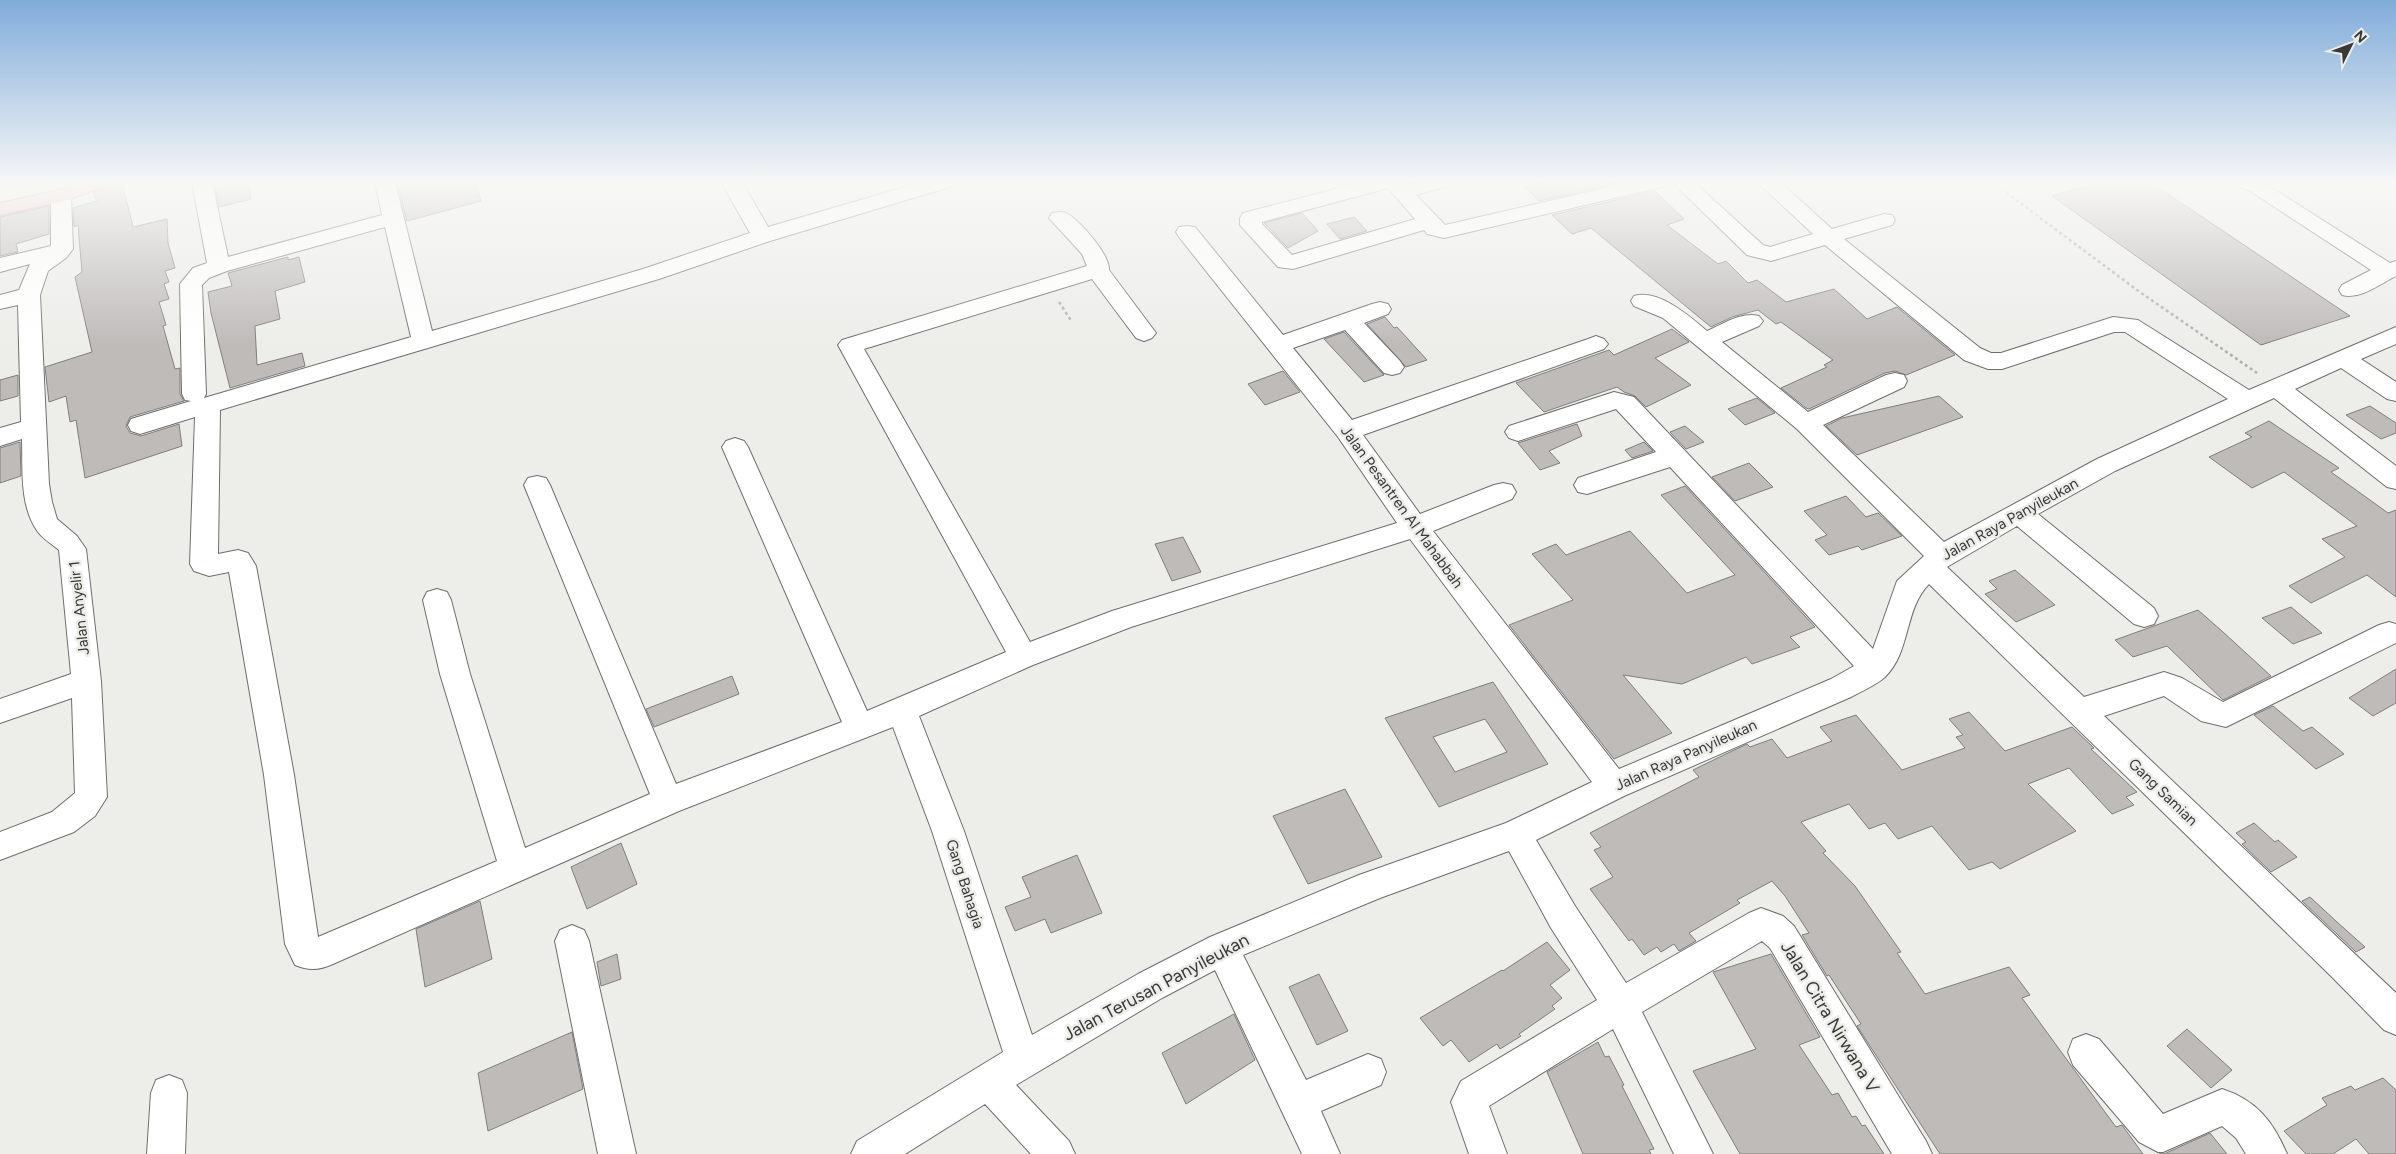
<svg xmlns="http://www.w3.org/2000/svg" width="2396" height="1154" viewBox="0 0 2396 1154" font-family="Figtree,sans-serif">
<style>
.building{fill:#bebbb9;stroke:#817f7d;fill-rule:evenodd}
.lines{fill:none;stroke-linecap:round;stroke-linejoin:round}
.minor-casing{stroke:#6f6e6c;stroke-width:2}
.major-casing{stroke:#ae7f71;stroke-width:2}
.path{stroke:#b0b0ae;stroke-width:2.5;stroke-dasharray:3 3;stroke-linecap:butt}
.minor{fill:#fff;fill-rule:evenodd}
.major{fill:#f4c8bc;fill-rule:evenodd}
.labels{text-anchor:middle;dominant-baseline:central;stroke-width:5;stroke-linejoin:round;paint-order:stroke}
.street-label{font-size:15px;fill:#393938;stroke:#ededea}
.near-street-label{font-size:18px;fill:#393938;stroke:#ededea}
</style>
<rect width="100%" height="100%" fill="#ededea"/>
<!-- building -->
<path class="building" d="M110,182H122L133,227L167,219L168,243L175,268L165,271L169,282L164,284L169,299L159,302L166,325L163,326L175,369L180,368V394L184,401L130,417L126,426L130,433L141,436L179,424L182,446L85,478L76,420L70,422L66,396L49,402L45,367L92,352L75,277L82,272L78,225L74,227L73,208L97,201L93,192L106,188Z
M214,182H248L251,199L219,207Z
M397,182H475L481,201L407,221Z
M1544,182H1621L1539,201L1525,187Z
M2100,182H2150L2350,316L2261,345L2052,196Z
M1655,191L1684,219L1667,225L1718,264L1726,261L1748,283L1757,280L1786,302L1834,289L1867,319L1897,307L1955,355L1906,375L1895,371L1885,373L1809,409L1806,408L1781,388L1827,367L1824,365L1833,360L1781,322L1776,324L1758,310L1732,317L1711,327L1591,228L1572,234L1552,215Z
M49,206V234L16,244L18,252L0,256V217Z
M1302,213L1318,231L1288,248L1264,223Z
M1354,217L1367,231L1340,239L1327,224Z
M288,257V260L299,257L305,282L275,291L280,319L255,326L257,365L302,353L305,366L230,388L211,313L208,292L232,286L228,273Z
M1385,317L1394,328L1397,327L1427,360L1406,367L1367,324Z
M1672,329L1689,342L1655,358L1691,385L1646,407L1635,396L1624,392L1617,387L1544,412L1516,383L1609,350L1614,355Z
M1344,332L1383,374L1384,375L1364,382L1324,339Z
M1283,371L1300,392L1265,405L1248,384Z
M18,375V396L0,401V380Z
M1939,396L1963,417L1857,455L1826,426L1842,418Z
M1757,398L1775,413L1745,425L1728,409Z
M2370,406L2396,423V433L2381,439L2346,415Z
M2269,421L2339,468L2331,472L2388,513L2396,510V597L2367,575L2311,603L2289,586L2345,557L2322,539L2357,526L2284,472L2252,488L2209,457L2252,437L2245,433Z
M1577,424L1582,436L1549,451L1560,463L1540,470L1518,443Z
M1685,426L1704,442L1686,449L1670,432Z
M20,442L21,476L0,483V448Z
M1644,442L1653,451L1632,458L1625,450Z
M1749,463L1773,487L1735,501L1712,477Z
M1685,486L1815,627L1790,637L1800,647L1752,664L1746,657L1682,684L1623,675L1672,733L1614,759L1509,625L1573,600L1532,554L1556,544L1566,555L1630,531L1687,593L1735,575L1661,495Z
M1846,496L1866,517L1878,513L1902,536L1862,550L1858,546L1829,555L1815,540L1827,535L1804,511Z
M1183,537L1201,572L1172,581L1155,544Z
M2015,570L2055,605L2016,622L1985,594L1997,589L1989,581Z
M2291,607L2322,633L2293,644L2262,618Z
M2198,610L2223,632L2271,676L2223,700L2167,646L2133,657L2115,640Z
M2396,669V703L2373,716L2349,698Z
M732,676L739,694L654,727L646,709Z
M1493,682L1548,764L1439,807L1385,718ZM1485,719L1507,752L1455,772L1433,737Z
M2273,706L2303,731L2312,727L2344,754L2316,769L2254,715Z
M1969,712L2005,751L2072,727L2094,748L2091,749L2137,792L2126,797L2134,805L2112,814L2069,768L2028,784L2076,831L2000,869L1992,862L1969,870L1932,826L1898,839L1885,823L1869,829L1849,804L1801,822L1826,851L1823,853L1855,886L1901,952L1897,953L1925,994L2009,967L2030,995L2022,998L2102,1108L2116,1127L2122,1125L2143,1154H1940L1857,1026L1861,1024L1829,975L1827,976L1802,935L1809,933L1785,896L1772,881L1737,900L1740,903L1689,933L1696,941L1679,951L1674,944L1661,952L1657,947L1644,955L1632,939L1629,941L1590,889L1613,877L1594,850L1601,847L1590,833L1699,777L1693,770L1728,753L1747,744L1750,747L1772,739L1787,758L1832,741L1820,727L1856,715L1902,770L1965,748L1956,737L1963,735L1949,719Z
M1345,789L1382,857L1308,884L1273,816Z
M2254,823L2275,842L2278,840L2297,857L2271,872L2242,844L2246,842L2236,833Z
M621,843L637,884L587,909L571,867Z
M1077,855L1102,913L1051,933L1045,919L1015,931L1005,907L1031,897L1022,877Z
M2310,897L2337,922L2365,947L2356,952L2302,901Z
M480,901L492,959L425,987L416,929Z
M1547,942L1570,970L1550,985L1562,998L1552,1006L1555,1009L1519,1034L1521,1036L1500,1049L1497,1044L1469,1062L1451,1040L1443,1046L1420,1018L1502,970L1503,971Z
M617,954L621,979L601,986L597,962Z
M1771,954L1820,1037L1799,1045L1832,1095L1838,1093L1852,1117L1856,1116L1862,1126L1865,1125L1884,1154H1740L1693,1071L1756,1049L1713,972Z
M1319,974L1348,1031L1317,1045L1289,987Z
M1234,1014L1255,1060L1186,1104L1162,1053Z
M2187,1029L2232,1070L2211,1088L2167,1046Z
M572,1032L583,1089L488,1131L478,1073Z
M1598,1042L1605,1057L1609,1056L1624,1085L1622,1086L1654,1149L1649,1150L1651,1154H1583L1547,1072Z
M2383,1078L2396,1090V1154H2369L2356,1139L2333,1154H2306L2284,1131L2327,1105L2322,1098L2351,1086L2355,1090Z
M2210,1133L2227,1154H2159H2164Z"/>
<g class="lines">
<!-- minor casing -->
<g class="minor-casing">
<path id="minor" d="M192,182H212L228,257L382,215L375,182H395L432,331L643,269L750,233L721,182H742L768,227L922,182H956L953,186L770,241L659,279L220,410L218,554L238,550L248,553L256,566L294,775L318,937L497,861L440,674L423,600L427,592L437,589L447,592L451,600L470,674L525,848L650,794L524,485L528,478L537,476L546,478L550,485L676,784L842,722L722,447L726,441L735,438L744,441L748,447L867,711L1006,652L838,345L842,340L1087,266L1082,254L1049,218L1052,213C1058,212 1063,211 1068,214C1081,222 1110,255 1109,270L1156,333L1152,338L1144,341L1136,338L1092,279L864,349L1030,642L1112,611L1397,523L1338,437L1179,237L1176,232L1179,227L1187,226L1195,227L1283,335L1372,304L1380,302L1388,304L1391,309L1388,314L1364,323L1400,361L1404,367L1400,373L1392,375L1384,373L1345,330L1293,348L1352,420L1588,339L1596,336L1604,339L1608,344L1604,349L1363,435L1420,514L1494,485L1503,483L1512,485L1516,492L1512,499L1433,531L1619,769L1831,679L1854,666L1670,467L1587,494L1578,492L1574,485L1578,478L1656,452L1616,409L1518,441L1509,438L1505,432L1509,426L1614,392L1634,397L1873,649L1897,581L1924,556L1797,429L1663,318L1634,306L1631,301L1634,296C1659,289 1689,316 1707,331C1723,324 1742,311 1759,316L1763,321L1759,326L1722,342L1808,412L1886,375L1895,373L1904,375L1907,381L1904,387L1823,425L1944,542L2097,459L2228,399L2125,332H2114L2002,369H1988L1964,360L1825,245L1771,261L1747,255L1672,182H1694L1763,245L1770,247L1813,234L1757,182H1780L1832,229L1884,214L1892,215L1895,220L1892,225L1844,239L1980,348L1991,353H2001L2113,317L2138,320L2249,390L2396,327V344L2361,359L2396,382V401L2387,399L2341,368L2295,389L2396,466V489L2387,487L2274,398L2115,471L2038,514L2154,608L2158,616L2154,624L2144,627L2134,624L2017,526L1947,567L2084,697L2164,672L2182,678L2223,702L2379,625L2389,622L2396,624V643L2226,727L2201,721L2164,696L2104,716L2396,993V1035L2384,1030L2332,977L1929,584C1904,609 1911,652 1885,677C1876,685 1862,691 1851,697L1624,796L1536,840L1575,906L1626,983L1749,913L1761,908L1783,916L1794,926L1926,1141L1932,1154H1892L1770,948L1762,941L1642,1012L1713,1154H1674L1613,1029L1489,1106L1507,1154H1469L1451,1102L1461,1081L1597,1000L1551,928L1509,851L1380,898L1243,955L1306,1080L1368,1054L1381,1059L1386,1072L1381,1085L1321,1111L1340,1154H1302L1215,970L1162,998L1016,1085L1069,1141L1075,1154H1031L985,1104L905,1154H851L857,1141L1003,1052L932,831L893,727L679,811L333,964C319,970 309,971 295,965L285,944L264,775L229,572L209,576L194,571L190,564L195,417L140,434L131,431L128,425L131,419L191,401L185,400L182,394L180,284L193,268L207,263ZM385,227L411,337L204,398L206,394L202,285L209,278L227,271ZM1410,539L1592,782L1506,823L1359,875L1210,937L1138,974L1032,1035L964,831L919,716L1033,665L1131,627Z
M1363,182H1405L1407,184L1450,182L1447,186L1416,195L1445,225L1631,182H1669L1666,186L1444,238L1427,234L1424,230L1293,269L1278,267L1240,225V218L1243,213ZM1388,188L1415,219L1292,255L1262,224V222Z
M2234,182L2264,183L2390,263L2396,261V276C2380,284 2360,300 2342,295L2339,290L2342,285L2371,270L2250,191L2237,186Z
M61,190L68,192L71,196L73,249L66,258L48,271L40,295L49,484L52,502L57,519L77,536L86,549L101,681L107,797L95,816L74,832L0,860V832L52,812L75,793L72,698L0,723V699L71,674L59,550C52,544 43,539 38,532C19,506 23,469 22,439L0,446V428L21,422L18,305L0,309V295L19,290L30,264L0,272V258L51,246V196L54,192Z
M572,925L584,930L589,941L636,1154H598L555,941L560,930Z
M2086,1034L2099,1039L2163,1114L2222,1089C2256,1100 2273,1121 2287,1154H2246L2236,1138L2222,1126L2163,1152H2158L2139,1142L2073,1065L2068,1052L2073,1039Z
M169,1075L182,1080L187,1093L185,1154H147L151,1093L156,1080Z"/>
</g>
<!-- major casing -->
<g class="major-casing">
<path id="major" d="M78,182H108L105,186L68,200L0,215V203L55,191Z"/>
</g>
<!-- path -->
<path class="path" d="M1992,182L2137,290L2257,373
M1059,302L1072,322"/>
<!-- minor -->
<use href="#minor" class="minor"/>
<!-- major -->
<use href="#major" class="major"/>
</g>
<!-- sky -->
<linearGradient id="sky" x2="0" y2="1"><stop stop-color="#81acda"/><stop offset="0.53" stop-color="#f7f7f6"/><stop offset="1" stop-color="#f7f7f6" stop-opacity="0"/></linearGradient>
<rect width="2396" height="344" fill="url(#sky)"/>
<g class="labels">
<!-- street labels -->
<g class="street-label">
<text transform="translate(1402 507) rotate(54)">Jalan Pesantren Al Mahabbah</text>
<text transform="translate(2010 519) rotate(-29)">Jalan Raya Panyileukan</text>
<text transform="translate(79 608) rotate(-96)">Jalan Anyelir 1</text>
<text transform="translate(1686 755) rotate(-24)">Jalan Raya Panyileukan</text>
<text transform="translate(2163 792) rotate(44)">Gang Samian</text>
<text transform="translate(965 884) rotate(72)">Gang Bahagia</text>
</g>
<!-- near-street labels -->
<g class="near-street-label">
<text transform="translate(1156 987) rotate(-28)">Jalan Terusan Panyileukan</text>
<text transform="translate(1830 1017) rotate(59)">Jalan Citra Nirwana V</text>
</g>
</g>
<!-- north arrow -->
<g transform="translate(2351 45) rotate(48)" stroke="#ededea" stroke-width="4" paint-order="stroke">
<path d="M0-4L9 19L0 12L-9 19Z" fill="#393938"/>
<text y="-8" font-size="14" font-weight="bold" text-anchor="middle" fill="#393938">N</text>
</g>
</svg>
